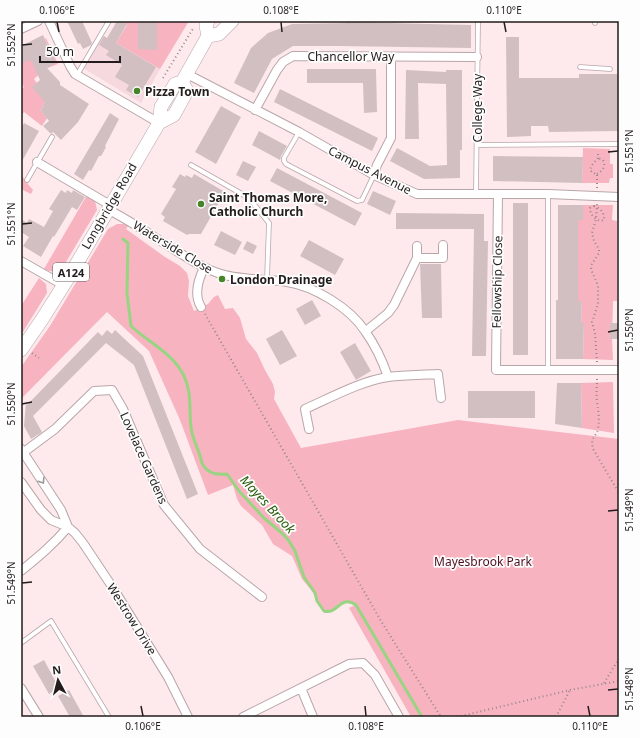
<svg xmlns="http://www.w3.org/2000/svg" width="640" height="738" viewBox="0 0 640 738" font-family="'Noto Sans',sans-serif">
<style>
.built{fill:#f5d9de}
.green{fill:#f7b3bf}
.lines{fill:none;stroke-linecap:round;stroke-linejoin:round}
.stream{stroke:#99d482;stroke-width:3}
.building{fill:#d2bfc2}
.service-casing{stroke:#b9a6a9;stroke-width:5.5}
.minor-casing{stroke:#b9a6a9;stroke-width:10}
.primary-casing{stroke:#b9a6a9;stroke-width:14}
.path{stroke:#96888a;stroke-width:2;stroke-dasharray:1 3;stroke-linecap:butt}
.service{stroke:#fff;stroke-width:4}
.minor{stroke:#fff;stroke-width:8}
.primary{stroke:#fff;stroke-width:13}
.oneway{stroke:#9c9999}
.ticks{fill:none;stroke:#231c1d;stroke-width:1.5}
.poi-dot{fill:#458527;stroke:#fdfdfd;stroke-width:1.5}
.labels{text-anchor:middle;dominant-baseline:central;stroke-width:3.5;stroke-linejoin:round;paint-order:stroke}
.shield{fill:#fdfdfd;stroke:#646060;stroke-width:1}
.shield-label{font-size:11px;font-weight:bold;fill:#231c1d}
.street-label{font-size:12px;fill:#231c1d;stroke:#fdfdfd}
.poi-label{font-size:12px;font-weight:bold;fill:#231c1d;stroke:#fdfdfd;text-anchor:start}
.park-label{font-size:12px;fill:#4e0f22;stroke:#fdfdfd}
.water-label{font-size:13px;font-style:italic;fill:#285e09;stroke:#fdfdfd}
.neatline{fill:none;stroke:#231c1d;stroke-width:1.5}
.ticks-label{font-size:10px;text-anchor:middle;fill:#231c1d}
</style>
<rect width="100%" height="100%" fill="#feeaed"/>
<!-- built -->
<path class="built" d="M103,36L160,69L141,103L83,68Z"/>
<!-- green -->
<path class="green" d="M121,21H189L160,69L116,43L127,25Z
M46,38L58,64L45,69L34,79L48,99L42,105L44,107L40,110L47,118L42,126L24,112L21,116V89L24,87L21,82V63L50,50L45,39Z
M583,148L610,149V164H613V178H610L609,183H582Z
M21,176L23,177L27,183L33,190L31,194L21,189Z
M87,195L95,201L97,210L63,267C57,273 51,272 44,269Z
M583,205H613L612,220L617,221V301H613L612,339L613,360L583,359L584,323H581L582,301H578V220H583Z
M117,224H124L128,226L126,229L165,257L180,266L187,273L189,281L188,296L194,311L208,304L214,297L218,295L225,309L233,308L240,318L246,339L257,353L265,370L273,384L275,392L274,399L301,448L458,420L619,439V717H411L349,608L355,605C343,596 337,615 324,612L317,603L313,592L302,579L292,556L273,544L262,525L241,506L237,499L233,485L208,495L180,420L149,351L107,312L21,399V367L50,326L108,229Z
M39,278L46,284L47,293L21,335V306Z
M613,382L614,433L582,428L581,383Z"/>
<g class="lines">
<!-- stream -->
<path class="stream" d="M123,239L128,243L127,293L131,326C149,343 173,353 184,376C192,392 189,410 191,427C192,437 196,444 199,453C201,457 201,462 203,465C208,474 218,475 227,474L239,491L264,518L283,534L289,541L295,551L304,577L315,593L317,601L324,611C338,615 340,594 356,605L422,717"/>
</g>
<!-- building -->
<path class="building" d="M67,21H82L92,43L91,45L83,49L80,43L78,44Z
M117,21H121L127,24L116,43L156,67L138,97L126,90L129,85L115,77L122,65L106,55L109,51L99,45L104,36L107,38Z
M138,21H157V50L138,49Z
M346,22L471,25V48L339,46H293L272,59L254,93L234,83L251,48L268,33L292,24L346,23Z
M43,35L56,63L47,68L60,82V85L89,104L78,122L61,140L53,132L51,134L43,126L49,121L40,110L44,107L42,105L45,102L32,87L40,80L31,60L21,63V46Z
M506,37H519V78H579V74H618L619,131L549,132L548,126H531V136L507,137Z
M307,69H376L377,112L364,113L363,83H307Z
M406,70L446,72V70H462V150H460V178L424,179L390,161L397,148L430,166L447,165L446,84L418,83L419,139H405Z
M280,89L378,138L372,151L274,102Z
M221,106L241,117L216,164L195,152Z
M110,113L119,119L105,146L106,147L104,151L101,156H99L91,171L89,170L83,180L74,174Z
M24,123L39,131L21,163V129Z
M259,131L287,146L281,156L280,160L252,145Z
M493,156L583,157L582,183L493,181Z
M243,161L256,167L248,181L236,175Z
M277,168L362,213L355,226L270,181Z
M180,174L185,177L186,175L192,178L194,174L225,192L201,234H189L187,235L163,221L165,217L161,214L176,189L172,187Z
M61,190L66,193L67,190L72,193L73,190L85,197L77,210L72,207L54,237L53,236L41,257L23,246L29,237L21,232V219L27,223L29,219L44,227L53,211L49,209Z
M373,191L396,201L390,215L367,204Z
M513,203H528V355H513Z
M558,205H583V220H578V301H582L581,323H584L583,359H556V300H558Z
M396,213L484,214V241H488L486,356H472L474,229H396Z
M221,231L242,242L235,255L214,245Z
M309,240L344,259L335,275L300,256Z
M247,241L257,246L253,254L243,249Z
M420,264H441L442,318H422Z
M312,300L321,316L305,325L296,309Z
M610,323H619V339H610Z
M107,330L112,334L115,330L143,356L198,494L187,499L134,365L106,343L33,416L42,432L31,439L24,426L26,403L27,405L98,332L102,336Z
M282,330L297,356L280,365L266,339Z
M355,343L371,371L356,380L340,352Z
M557,383H581L582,428L555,424Z
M468,391H535V418H468Z
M44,660L59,688L49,694L33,666Z
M69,690L84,717H70L58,696Z"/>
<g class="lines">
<!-- service casing -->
<g class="service-casing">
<path id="service" d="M595,21V23
M580,67L610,69
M77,75L109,21
M299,132L284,158V161L286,164L357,201L362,200L374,175
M477,145L619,144
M191,165L249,198L269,223L267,279
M27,180L52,137
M476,194L478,21
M548,194V370
M21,643L51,621L109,717"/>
</g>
<!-- minor casing -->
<g class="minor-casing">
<path id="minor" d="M49,21L70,66L75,74L159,123
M21,29L38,21
M187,74L299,132L374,175L417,194H548L619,197
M255,110L277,70L283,62L293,56L477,57
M37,162L110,205
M374,175L377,165L391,138V57
M498,194L496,370H619
M107,209C133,222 158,240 183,255C194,262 205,269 218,273C236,280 266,279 287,282C314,286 350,308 365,331C375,345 383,362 388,377
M417,258H443V245
M21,261L63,285
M201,307C194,295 198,280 204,268
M366,331L388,313L394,305L417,258V246
M309,429L305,409C330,398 361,381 388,377C405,375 421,375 438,374L441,398
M21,449L61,510L68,527
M24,452L55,429L94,391L112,390L123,409L164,505L200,549L262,597
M21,482L41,510L51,520L68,527L75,533L83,543L113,588L168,677L188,717
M21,571C38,557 54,544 68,527
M21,688L39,717
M301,688L313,717
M243,717L349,664L363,663L375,675L399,717"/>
</g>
<!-- primary casing -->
<g class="primary-casing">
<path id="primary" d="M208,36L219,34L232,21
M159,123L174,115L187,91L182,82
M21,350L41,321L70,275L159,123L161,107L175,84L182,82L208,36L206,26L208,21"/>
</g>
<!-- path -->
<path class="path" d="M163,78L194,27
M597,174C603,170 606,167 603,160L598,158
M597,188V174L593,173L590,170L592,165L598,158V151
M594,206C600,208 605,213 604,220L600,221C594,218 590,215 590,208Z
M205,314L381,621L441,717
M32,353L39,358
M597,362L595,333L592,322L598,304V286L591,269L592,264L599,253V249L594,241L592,233L596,219L597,204
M597,379C597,386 596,393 597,401C598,412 600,417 598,429C596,438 590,436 593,449L619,493
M604,683L615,665L619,660
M457,717L570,690L619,681
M556,717L570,690"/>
<!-- service -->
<use href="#service" class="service"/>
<!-- minor -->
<use href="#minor" class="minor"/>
<!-- primary -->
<use href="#primary" class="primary"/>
</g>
<!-- one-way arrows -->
<defs><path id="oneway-chevron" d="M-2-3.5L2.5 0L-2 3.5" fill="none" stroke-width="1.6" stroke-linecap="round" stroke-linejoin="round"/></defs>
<use class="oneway" href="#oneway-chevron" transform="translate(42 481) rotate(57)"/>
<!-- ticks -->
<path class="ticks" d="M57,22L59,32M281,22L282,32M504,22L506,32M22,45L32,44M608,152L618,151M22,224L32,223M608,332L618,330M22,404L32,402M608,511L618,510M22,583L32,582M608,690L618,689M141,706L143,716M365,706L366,716M588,706L590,716"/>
<!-- markers -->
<g class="poi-dot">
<circle cx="137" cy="91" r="4"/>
<circle cx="201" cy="204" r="4"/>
<circle cx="222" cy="279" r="4"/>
</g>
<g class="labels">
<!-- shield labels -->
<rect class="shield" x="53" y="263" width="36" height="18" rx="3"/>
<g class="shield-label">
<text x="71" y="272">A124</text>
</g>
<!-- street labels -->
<g class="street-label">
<text x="351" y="56">Chancellor Way</text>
<text transform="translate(477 108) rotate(-90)">College Way</text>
<text transform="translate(370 170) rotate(27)">Campus Avenue</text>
<text transform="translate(109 206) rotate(-60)">Longbridge Road</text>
<text transform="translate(173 247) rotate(31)">Waterside Close</text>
<text transform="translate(497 282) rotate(-89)">Fellowship Close</text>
<text transform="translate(144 458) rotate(66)">Lovelace Gardens</text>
<text transform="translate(132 619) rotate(58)">Westrow Drive</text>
</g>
<!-- poi labels -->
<g class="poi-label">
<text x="145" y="91">Pizza Town</text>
<text x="209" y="197">Saint Thomas More,<tspan x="209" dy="14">Catholic Church</tspan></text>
<text x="230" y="279">London Drainage</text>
</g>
<!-- park labels -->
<g class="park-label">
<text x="483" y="561">Mayesbrook Park</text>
</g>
<!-- water labels -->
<g class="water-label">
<text transform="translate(268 504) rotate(47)">Mayes Brook</text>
</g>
</g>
<!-- border -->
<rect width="640" height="738" fill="none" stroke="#fdfdfd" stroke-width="44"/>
<!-- north arrow -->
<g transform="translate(58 680) rotate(353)" stroke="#fdfdfd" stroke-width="3" paint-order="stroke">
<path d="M0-3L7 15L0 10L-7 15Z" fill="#231c1d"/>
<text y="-6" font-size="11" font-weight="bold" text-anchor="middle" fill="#231c1d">N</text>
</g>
<!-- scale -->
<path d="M40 56v6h80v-6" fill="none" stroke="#231c1d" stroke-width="2"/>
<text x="46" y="56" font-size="12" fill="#231c1d" stroke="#fdfdfd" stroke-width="3" paint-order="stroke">50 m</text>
<rect x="22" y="22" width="596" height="694" class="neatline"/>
<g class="ticks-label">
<text x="57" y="14">0.106°E</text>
<text x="281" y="14">0.108°E</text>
<text x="504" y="14">0.110°E</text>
<text transform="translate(11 45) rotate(-90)" y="4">51.552°N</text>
<text transform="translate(629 151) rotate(-90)" y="4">51.551°N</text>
<text transform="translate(11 224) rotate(-90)" y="4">51.551°N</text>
<text transform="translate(629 330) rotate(-90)" y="4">51.550°N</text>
<text transform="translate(11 404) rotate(-90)" y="4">51.550°N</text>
<text transform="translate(629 510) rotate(-90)" y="4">51.549°N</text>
<text transform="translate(11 583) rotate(-90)" y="4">51.549°N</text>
<text transform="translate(629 689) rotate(-90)" y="4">51.548°N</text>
<text x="143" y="730">0.106°E</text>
<text x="366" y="730">0.108°E</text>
<text x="590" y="730">0.110°E</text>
</g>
</svg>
